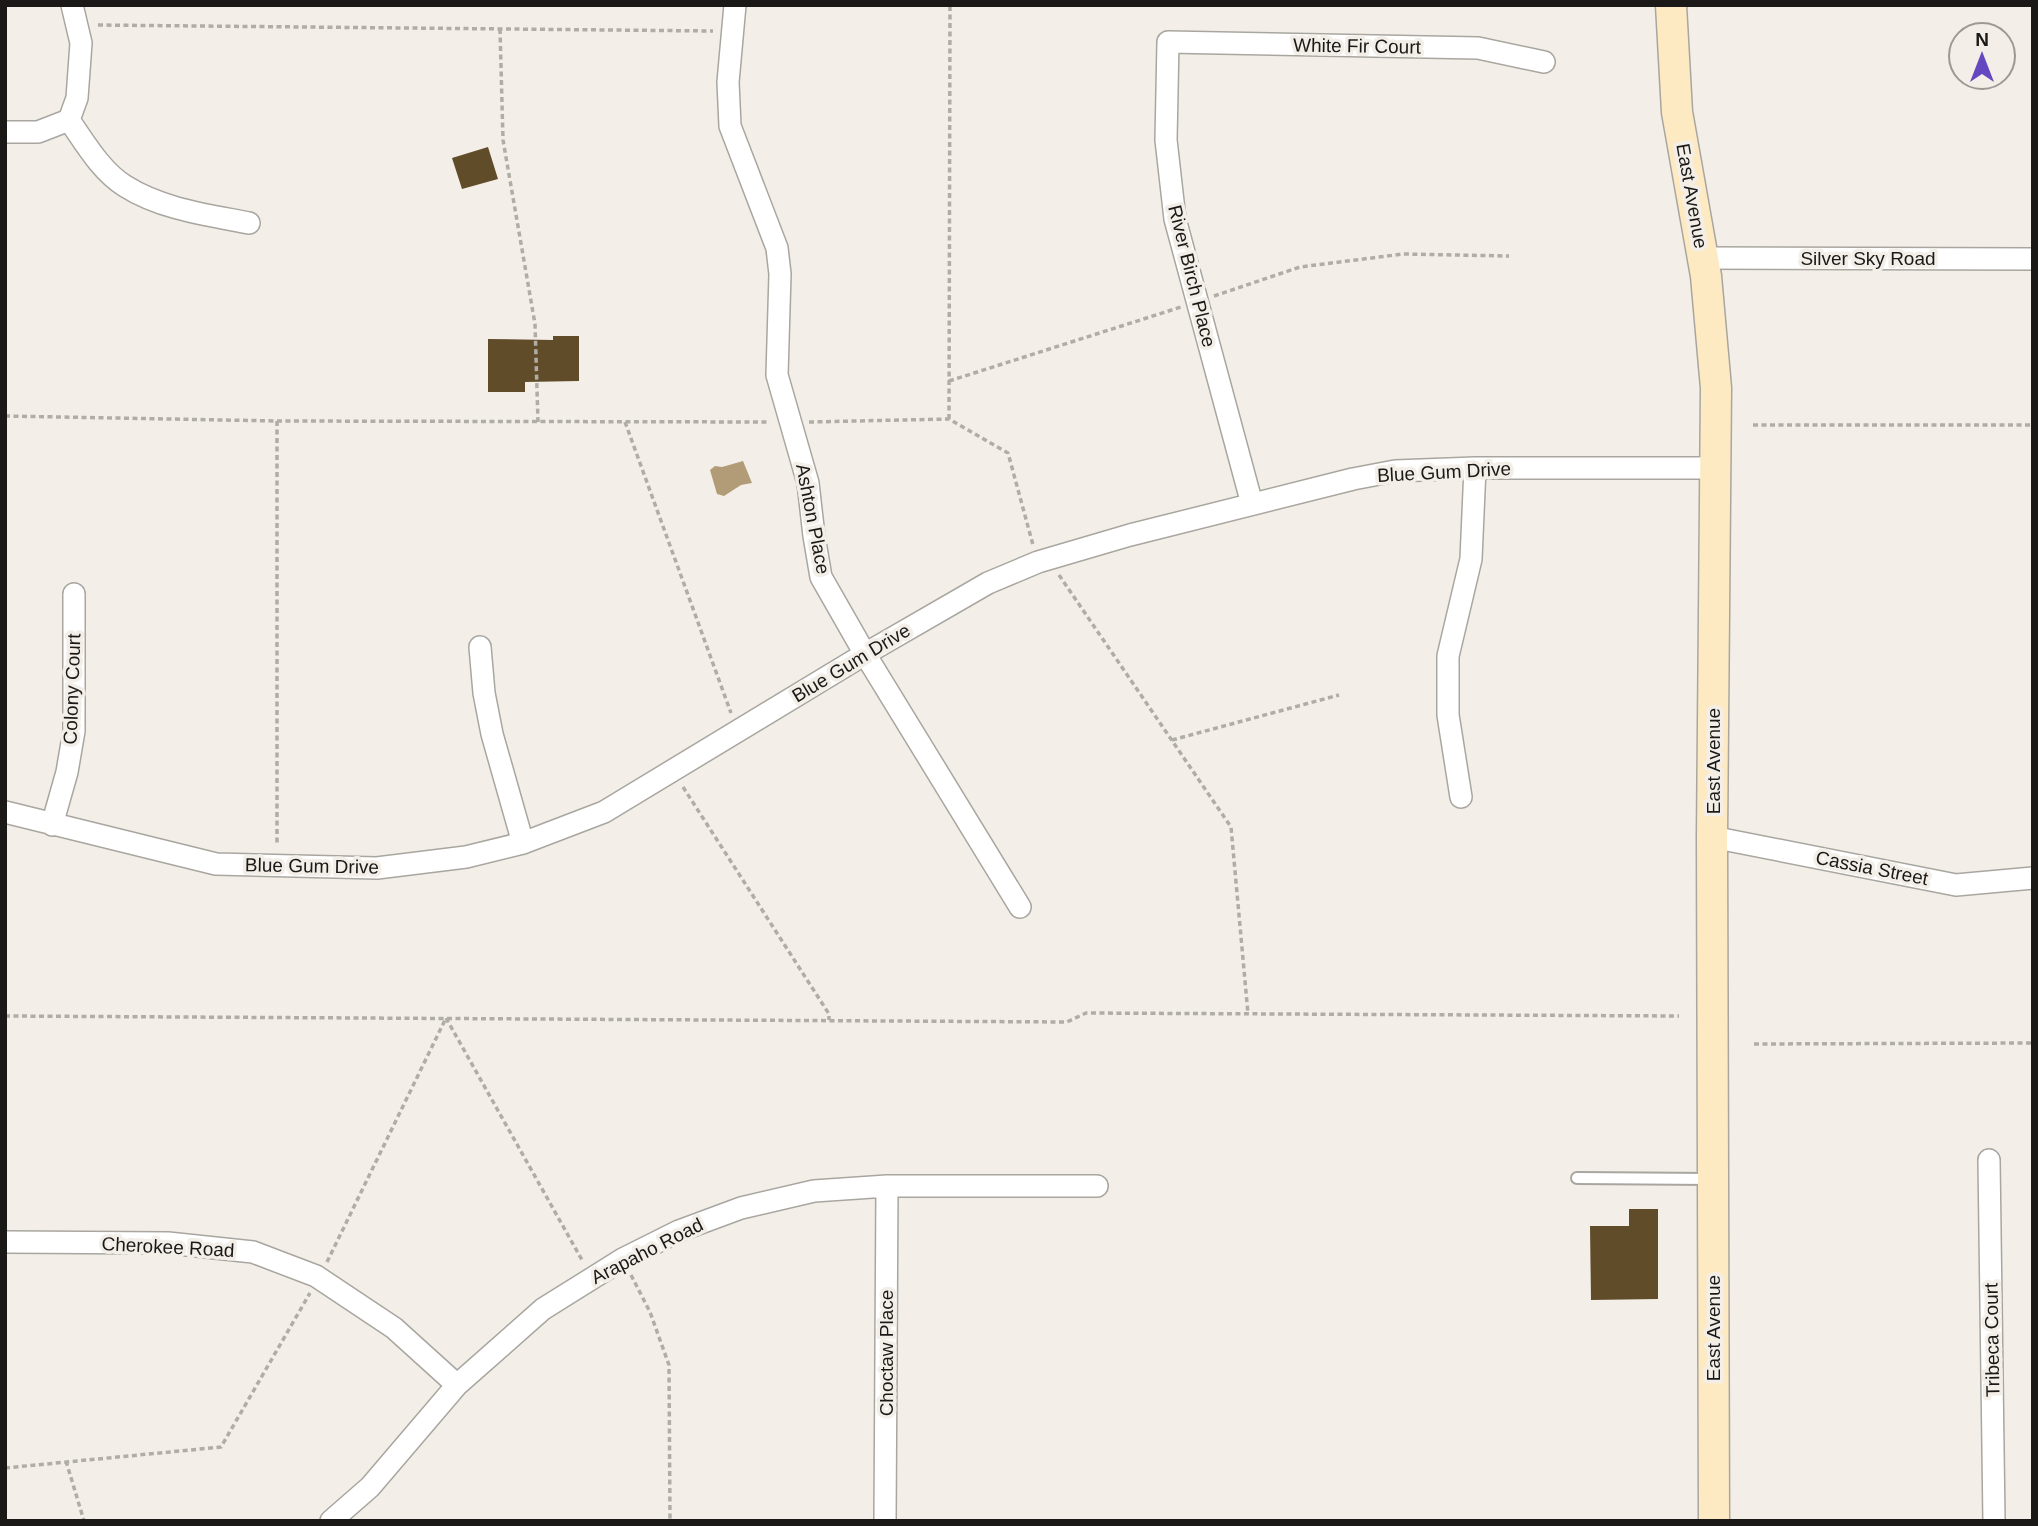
<svg xmlns="http://www.w3.org/2000/svg" width="2038" height="1526" viewBox="0 0 2038 1526" font-family="Arial,sans-serif">
<style>
.water{fill:#b29c77}
.building{fill:#614c2a}
.lines{fill:none;stroke-linecap:round;stroke-linejoin:round}
.service-casing{stroke:#a9a6a0;stroke-width:14}
.minor-casing{stroke:#a9a6a0;stroke-width:24}
.secondary-casing{stroke:#a9a6a0;stroke-width:33}
.path{stroke:#b0ada7;stroke-width:3.5;stroke-dasharray:5 3.5;stroke-linecap:butt}
.service{stroke:#fff;stroke-width:10}
.minor{stroke:#fff;stroke-width:21}
.secondary{stroke:#feeac2;stroke-width:30}
.labels{text-anchor:middle;dominant-baseline:central;stroke-width:7;stroke-linejoin:round;paint-order:stroke}
.street-label{font-size:19px;fill:#1a1917;stroke:#f3efe8}
</style>
<rect width="100%" height="100%" fill="#f3efe8"/>
<!-- water -->
<path class="water" d="M743,461L752,483L741,485L724,496L717,494L710,470L715,466L722,467Z"/>
<!-- building -->
<path class="building" d="M488,147L498,179L462,189L452,158Z
M553,336H579V381L525,382V392H488V339L553,340Z
M1629,1209H1658V1299L1591,1300L1590,1226H1629Z"/>
<g class="lines">
<!-- service casing -->
<g class="service-casing">
<path id="service" d="M1577,1178L1711,1179"/>
</g>
<!-- minor casing -->
<g class="minor-casing">
<path id="minor" d="M735,5L728,82L730,126L777,248L780,274L777,375L808,483L814,536L821,577L865,654L1020,907
M69,120C85,143 101,171 125,186C161,209 208,215 249,223
M69,120L77,98L81,43L72,5
M5,132H38L69,120
M1703,258L2033,259
M1252,504L1175,219L1166,140L1168,42L1478,48L1544,62
M480,647L484,693L492,734L523,843
M1461,797L1448,715V656L1471,559L1475,468
M5,812L216,864L377,868L466,857L523,843L604,812L865,654L988,583L1038,562L1130,535L1353,479L1395,471L1475,468H1715
M52,825L67,772L74,731V594
M1712,837L1956,885L2033,878
M1989,1160L1994,1521
M5,1242L168,1243L253,1252L316,1276L394,1328L457,1385
M331,1521L370,1487L457,1385L543,1309L623,1259L679,1231L741,1208L814,1191L887,1186H1097
M885,1521L887,1186"/>
</g>
<!-- secondary casing -->
<g class="secondary-casing">
<path id="secondary" d="M1671,5L1677,112L1706,276L1716,388L1712,837L1714,1521"/>
</g>
<!-- path -->
<path class="path" d="M98,25L713,31
M500,29L503,140L535,324L538,422
M1214,296L1300,267L1403,254L1509,256
M949,381L1181,307
M5,416L277,421L770,422
M949,419L950,5
M277,421V846
M625,422L731,713
M809,422L949,419L1008,453L1033,545
M1753,425H2033
M1059,575L1231,827L1248,1014
M1172,740L1339,695
M683,787L829,1014V1020
M5,1016L1067,1022L1086,1013L1679,1016
M446,1018L582,1260
M1754,1044L2033,1043
M327,1262L446,1018
M631,1275L650,1312L669,1365L670,1521
M66,1461L84,1521
M5,1468L221,1447L310,1293"/>
<!-- service -->
<use href="#service" class="service"/>
<!-- minor -->
<use href="#minor" class="minor"/>
<!-- secondary -->
<use href="#secondary" class="secondary"/>
</g>
<g class="labels">
<!-- street labels -->
<g class="street-label">
<text transform="translate(1357 46) rotate(1)">White Fir Court</text>
<text transform="translate(1692 196) rotate(80)">East Avenue</text>
<text x="1868" y="258">Silver Sky Road</text>
<text transform="translate(1192 276) rotate(76)">River Birch Place</text>
<text transform="translate(1444 472) rotate(-3)">Blue Gum Drive</text>
<text transform="translate(813 519) rotate(79)">Ashton Place</text>
<text transform="translate(851 663) rotate(-31)">Blue Gum Drive</text>
<text transform="translate(72 689) rotate(-88)">Colony Court</text>
<text transform="translate(1713 761) rotate(-90)">East Avenue</text>
<text transform="translate(312 866) rotate(1)">Blue Gum Drive</text>
<text transform="translate(1872 868) rotate(11)">Cassia Street</text>
<text transform="translate(168 1247) rotate(3)">Cherokee Road</text>
<text transform="translate(647 1251) rotate(-27)">Arapaho Road</text>
<text transform="translate(1713 1328) rotate(-90)">East Avenue</text>
<text transform="translate(1992 1340) rotate(-91)">Tribeca Court</text>
<text transform="translate(886 1353) rotate(-90)">Choctaw Place</text>
</g>
</g>
<!-- border -->
<rect width="2038" height="1526" fill="none" stroke="#1a1917" stroke-width="14"/>
<!-- north arrow -->
<g transform="translate(1982 56)"><circle r="33" fill="#f3efe8" stroke="#9c9994" stroke-width="2"/>
<path d="M0-5L12 26L0 18L-12 26Z" fill="#6547c0"/>
<text y="-10" font-size="19" font-weight="bold" text-anchor="middle" fill="#1a1917">N</text>
</g>
</svg>
